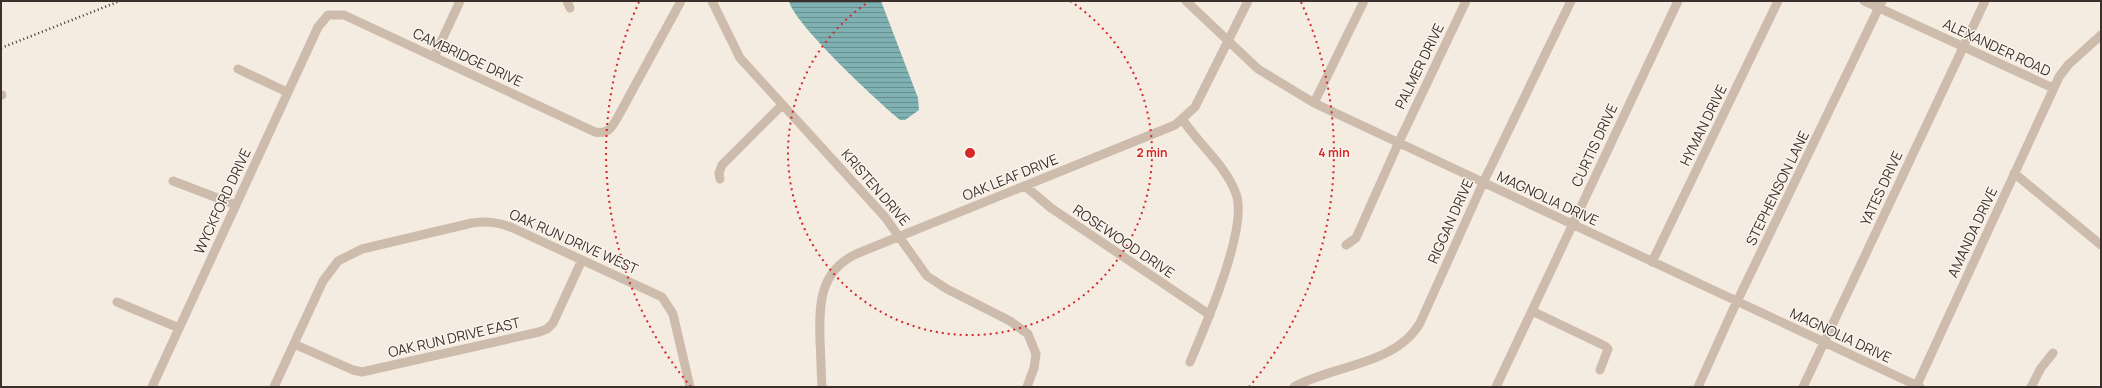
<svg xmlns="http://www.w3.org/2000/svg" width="2102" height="388" viewBox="0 0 2102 388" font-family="Manrope,sans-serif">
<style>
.water{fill:url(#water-rules)}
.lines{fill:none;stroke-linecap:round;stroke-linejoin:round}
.minor{stroke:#cdbbac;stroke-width:9}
.rail{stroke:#3b302b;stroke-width:2.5;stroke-dasharray:1 3;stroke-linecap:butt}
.ring{fill:none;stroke:#d62828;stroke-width:2;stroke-dasharray:2 4}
.labels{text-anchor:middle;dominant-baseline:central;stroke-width:3;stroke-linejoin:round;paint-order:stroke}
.street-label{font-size:14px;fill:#3b302b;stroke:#fbf5ee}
.centre{fill:#d62828;stroke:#fbf5ee;stroke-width:2}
.ring-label{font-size:12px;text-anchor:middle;font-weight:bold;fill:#d62828;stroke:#fbf5ee;stroke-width:3;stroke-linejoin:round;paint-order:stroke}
</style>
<defs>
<pattern id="water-rules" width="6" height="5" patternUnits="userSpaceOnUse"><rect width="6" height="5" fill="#7fb0b2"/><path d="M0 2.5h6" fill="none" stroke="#699091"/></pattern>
</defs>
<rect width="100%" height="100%" fill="#f4ebe1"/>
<!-- water -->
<path class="water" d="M789,1H881L918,98L919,110L905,120H900C879,103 793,23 789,1Z"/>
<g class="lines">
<!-- minor -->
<path class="minor" d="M567,1L570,8
M712,1L740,58L885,217L927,276L947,289L1010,321L1028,334L1036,354L1034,368L1027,387
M1186,1L1258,69L1314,103L1920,387
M1864,1L2053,88
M434,57L460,1
M238,69L287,92
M1,95H2
M1314,103L1364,1
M1183,120C1199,145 1226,165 1236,194C1249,227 1204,329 1190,362
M2014,173L2101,245
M720,179L719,173L722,165L782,105
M173,181L236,205
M1025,186L1051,208L1210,315
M1346,245L1356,238L1398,144L1466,1
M1652,262L1778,1
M117,302L179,328
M1532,311L1605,346L1608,349L1600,370
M294,344L353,370L362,372L539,332L547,329L553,323L582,260
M152,387L318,27L328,15H344L595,132C610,135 613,125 620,113L681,1
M274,387L323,281L338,261L362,249L472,223C488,221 500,222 515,229L662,297L673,314L690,387
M822,387C821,372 821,356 820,341C819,305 819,272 856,254L1175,125L1195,107L1248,1
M1294,387C1333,365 1396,365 1420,323L1483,183L1571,1
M1496,387L1678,1
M1698,387L1731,314L1882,1
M1803,387L1985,1
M1916,387L2059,77L2068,65L2101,35
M2031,387L2041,368L2053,353"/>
<!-- rail -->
<path class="rail" d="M1,48L120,1"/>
</g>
<!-- distance rings -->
<g class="ring">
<path d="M1070 1A182 182 0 1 1 870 1"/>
<path d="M691 387A364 364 0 0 1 639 2M1301 2A364 364 0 0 1 1249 387"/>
</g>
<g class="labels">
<!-- street labels -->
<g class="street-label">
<text transform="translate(1997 47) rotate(25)">ALEXANDER ROAD</text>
<text transform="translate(468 57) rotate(25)">CAMBRIDGE DRIVE</text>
<text transform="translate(1419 66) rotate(-64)">PALMER DRIVE</text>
<text transform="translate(1703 125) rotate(-64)">HYMAN DRIVE</text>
<text transform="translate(1594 145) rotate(-65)">CURTIS DRIVE</text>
<text transform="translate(1010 177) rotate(-22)">OAK LEAF DRIVE</text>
<text transform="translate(876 187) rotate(49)">KRISTEN DRIVE</text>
<text transform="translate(1777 188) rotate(-64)">STEPHENSON LANE</text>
<text transform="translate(1881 188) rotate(-65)">YATES DRIVE</text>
<text transform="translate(1548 198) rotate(25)">MAGNOLIA DRIVE</text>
<text transform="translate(222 201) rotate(-65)">WYCKFORD DRIVE</text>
<text transform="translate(1450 221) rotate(-66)">RIGGAN DRIVE</text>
<text transform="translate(1972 232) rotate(-65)">AMANDA DRIVE</text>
<text transform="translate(574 241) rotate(24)">OAK RUN DRIVE WEST</text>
<text transform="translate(1124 241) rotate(34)">ROSEWOOD DRIVE</text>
<text transform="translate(1841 335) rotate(25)">MAGNOLIA DRIVE</text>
<text transform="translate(454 337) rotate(-13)">OAK RUN DRIVE EAST</text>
</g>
</g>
<circle cx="970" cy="153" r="6" class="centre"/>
<g class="ring-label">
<text x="1152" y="157">2 min</text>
<text x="1334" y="157">4 min</text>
</g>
<!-- border -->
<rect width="2102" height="388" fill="none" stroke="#3b302b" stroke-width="4"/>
</svg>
